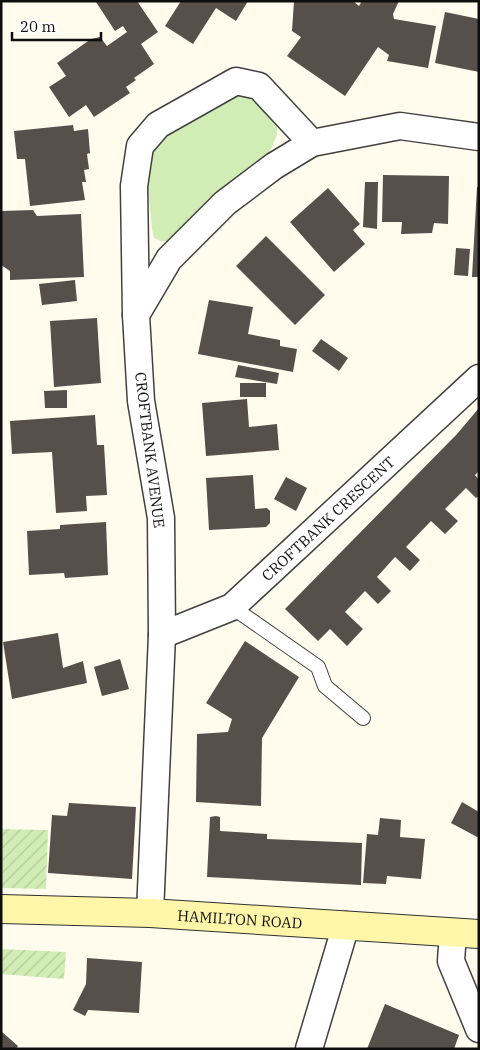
<svg xmlns="http://www.w3.org/2000/svg" width="480" height="1050" viewBox="0 0 480 1050" font-family="'IBM Plex Serif',serif">
<style>
.grass{fill:#d2ecb5}
.garden{fill:url(#garden-furrows)}
.building{fill:#574f49}
.lines{fill:none;stroke-linecap:round;stroke-linejoin:round}
.lane-casing{stroke:#414141;stroke-width:16}
.street-casing{stroke:#414141;stroke-width:29}
.secondary-casing{stroke:#303030;stroke-width:30}
.lane{stroke:#fff;stroke-width:14}
.street{stroke:#fff;stroke-width:26}
.secondary{stroke:#fff6a9;stroke-width:28}
.labels{text-anchor:middle;dominant-baseline:central;stroke-width:5;stroke-linejoin:round;paint-order:stroke}
.street-label{font-size:15px;fill:#0e0e0e;stroke:#fff}
</style>
<defs>
<pattern id="garden-furrows" width="10" height="10" patternUnits="userSpaceOnUse" patternTransform="scale(1.25)"><rect width="10" height="10" fill="#d2ecb5"/><path d="M-1 1l2-2M0 10L10 0M9 11l2-2" fill="none" stroke="#b3c99a"/></pattern>
</defs>
<rect width="100%" height="100%" fill="#fffcee"/>
<!-- grass -->
<path class="grass" d="M234,95C253,95 265,109 277,123V135L269,153L209,198L168,241H161L154,238L152,229L146,169L155,140Z"/>
<!-- garden -->
<path class="garden" d="M1,829L48,830L46,889L1,888Z
M1,949L66,952L64,979L1,974Z"/>
<!-- building -->
<path class="building" d="M97,1H137L158,32L141,44L154,64L134,78L136,80L126,87L130,93L94,117L86,105L69,117L49,87L66,76L57,63L91,39L100,37L107,46L127,32L123,26L115,31L96,2Z
M181,1H248L236,21L216,8L193,44L165,26Z
M294,1H353L359,6L362,1H399L393,14L394,19L436,26L428,68L387,61L389,55L378,47L345,96L287,56L301,37L292,31Z
M445,12L479,19V72L435,63Z
M73,125L74,131L88,129L90,153L87,154L89,169L84,170L86,182H82L85,200L30,206L25,159H17L14,131Z
M383,175L449,176L448,224L434,223L432,233L401,234L402,222H382Z
M365,182H378L377,229L363,227Z
M477,187H479V277H472Z
M328,188L360,224L353,230L365,244L334,272L290,222Z
M33,210L37,216L81,214L84,277L10,280V271L1,265V211Z
M266,236L325,295L295,325L236,266Z
M456,248L470,249L468,276L454,275Z
M75,280L77,301L42,305L39,284Z
M209,300L253,307L248,334L280,340V346L297,349L293,372L198,354Z
M97,318L101,383L54,387L50,321Z
M321,339L348,358L339,371L312,351Z
M238,365L279,373L277,384L235,377Z
M240,383H266V397H240Z
M67,390V408H45L44,391Z
M247,399L249,427L277,424L279,450L206,456L202,403Z
M479,408V471L475,475L479,480V496L476,498L466,488L445,509L458,521L445,534L431,521L406,547L420,560L410,571L395,557L377,577L391,591L378,604L365,591L345,612L363,629L347,646L330,629L318,641L285,609L457,434Z
M95,415L97,445H104L107,495L86,496L87,511L56,513L52,452L12,454L10,421Z
M253,475L255,509L267,508L270,511V523L266,527L209,530L206,478Z
M286,477L307,488L296,511L274,499Z
M106,522L108,575L65,578L64,573L29,575L27,531L60,529V525Z
M58,633L63,668L83,661L87,683L12,699L3,642Z
M245,641L299,677L262,738L261,806L196,802L197,734L228,732L232,719L206,703Z
M120,659L129,689L102,696L94,667Z
M462,802L479,812V838L451,823Z
M69,803L136,807L132,879L48,873L52,815L67,816Z
M216,816L220,817V831L267,834V839L362,843L361,885L207,877L210,817Z
M380,818L401,820L400,837L425,839L421,879L387,876L386,884L363,883L367,834L378,835Z
M87,958L142,962L139,1013L88,1010L85,1016L73,1010L86,984Z
M385,1004L459,1035L454,1049H367Z
M1,1031L18,1046L16,1049H1Z"/>
<g class="lines">
<!-- lane casing -->
<g class="lane-casing">
<path id="lane" d="M232,607L318,667L325,686L363,718"/>
</g>
<!-- street casing -->
<g class="street-casing">
<g id="street">
<path d="M136,315L134,186L140,146L158,125L236,81L259,86L312,143"/>
<path id="s1" d="M162,635L232,607L479,378"/>
<path d="M150,913L162,635L161,518L141,401L136,315L169,259L225,203L274,166L312,143L400,126L479,137"/>
<path d="M453,933L451,961L479,1029"/>
<path d="M309,1049L346,925"/>
</g>
</g>
<!-- secondary casing -->
<g class="secondary-casing">
<g id="secondary">
<path id="s2" d="M1,909L150,913L479,934"/>
</g>
</g>
<!-- lane -->
<use href="#lane" class="lane"/>
<!-- street -->
<use href="#street" class="street"/>
<!-- secondary -->
<use href="#secondary" class="secondary"/>
</g>
<g class="labels">
<!-- street labels -->
<g class="street-label">
<text transform="translate(150 450) rotate(83)">CROFTBANK AVENUE</text>
<text stroke="none"><textPath href="#s1" startOffset="206">CROFTBANK CRESCENT</textPath></text>
<text stroke="none"><textPath href="#s2" startOffset="239">HAMILTON ROAD</textPath></text>
</g>
</g>
<!-- border -->
<rect width="480" height="1050" fill="none" stroke="#0e0e0e" stroke-width="5"/>
<!-- scale -->
<path d="M12 32v8h89v-8" fill="none" stroke="#0e0e0e" stroke-width="2.5"/>
<text x="20" y="32" font-size="15" fill="#0e0e0e" stroke="#ffffff" stroke-width="4" paint-order="stroke">20 m</text>
</svg>
